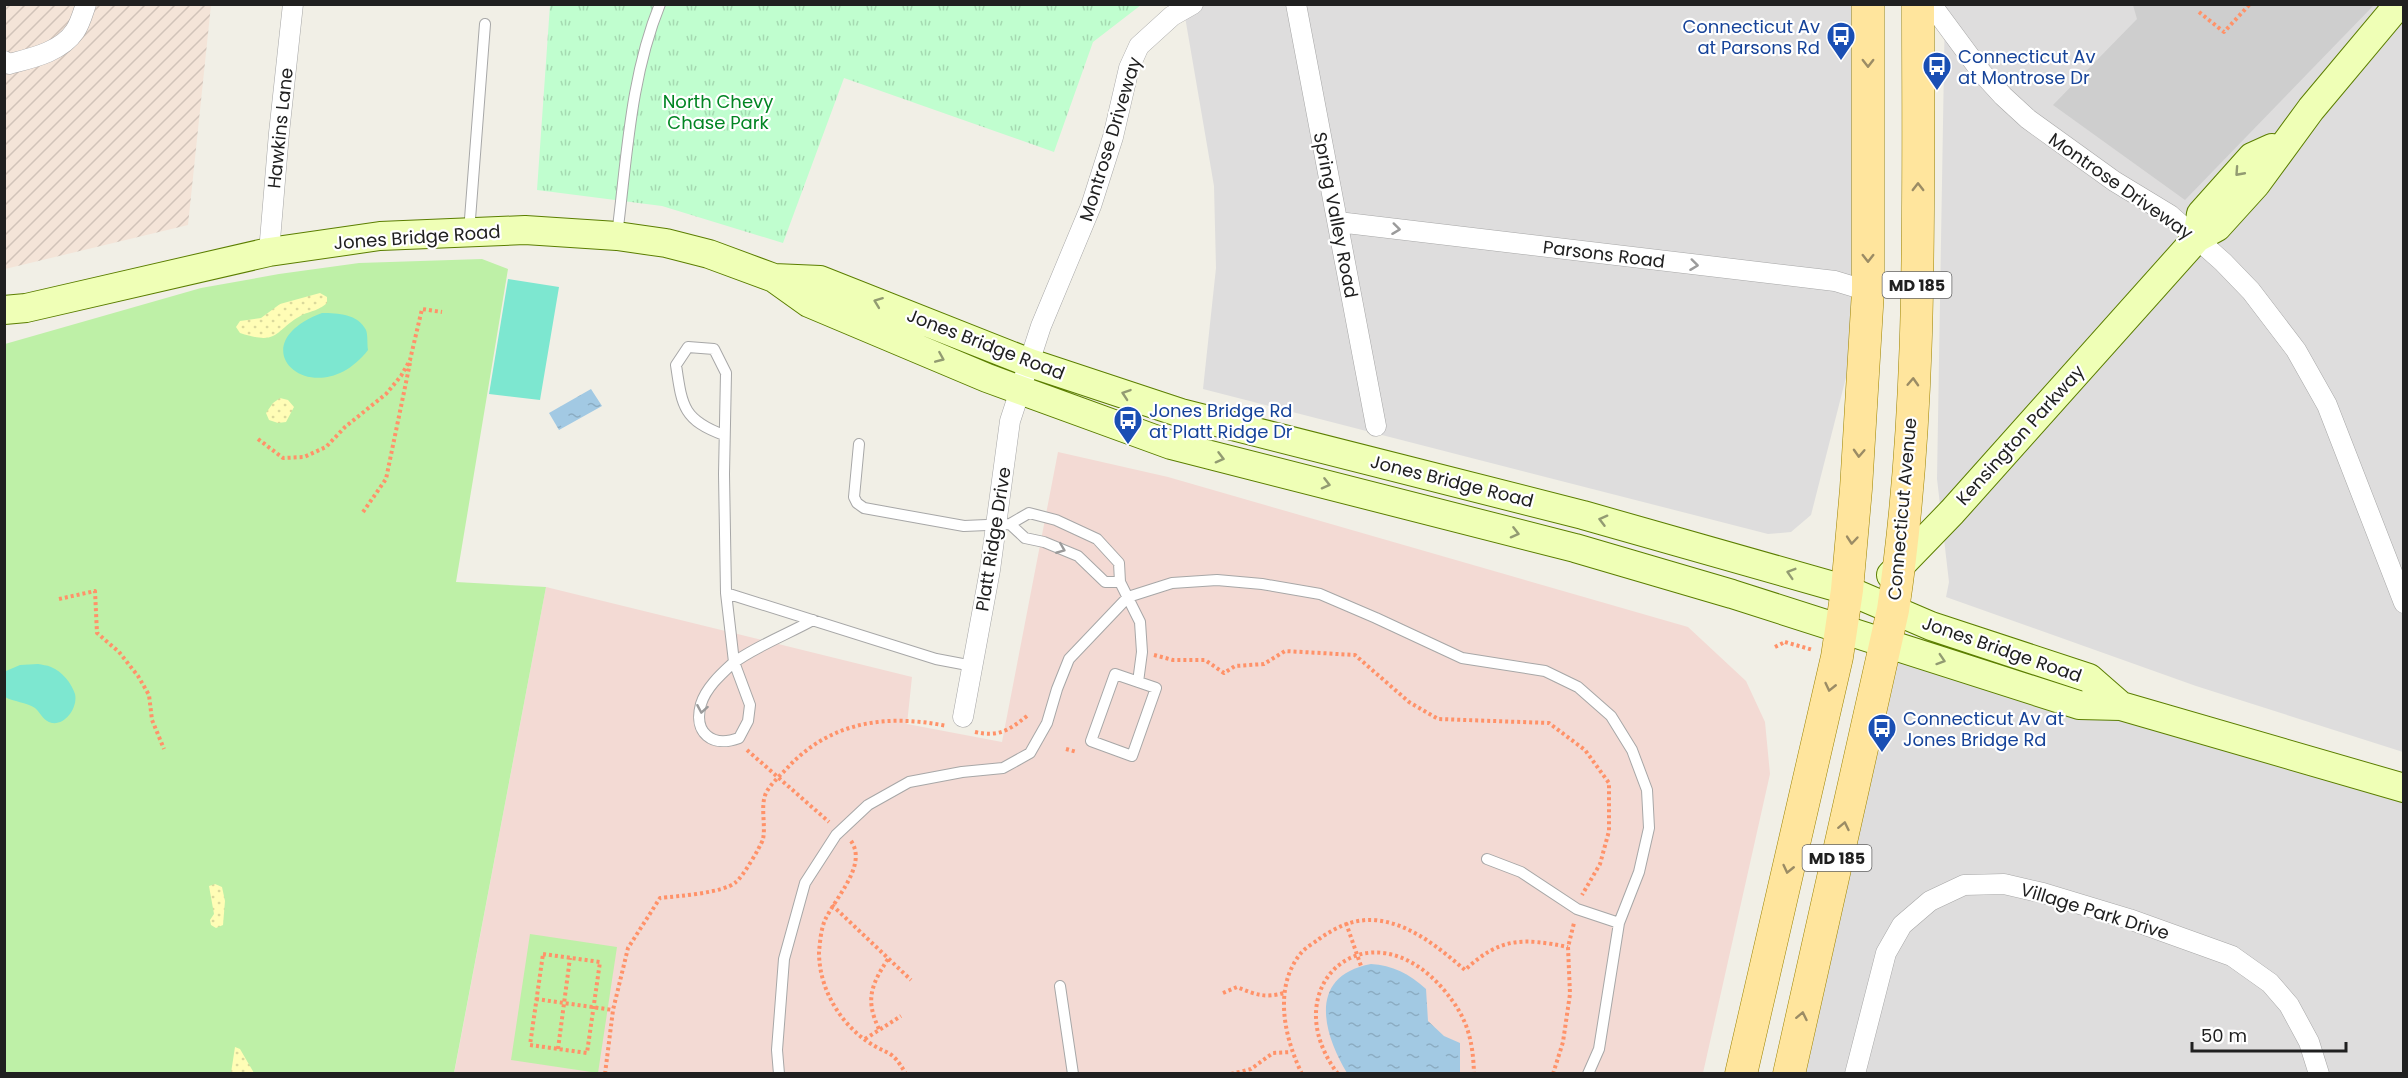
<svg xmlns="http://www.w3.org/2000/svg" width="2408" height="1078" viewBox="0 0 2408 1078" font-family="Poppins,sans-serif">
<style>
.residential{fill:#dedddd}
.commercial{fill:#f3dad4}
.religious{fill:#cecece}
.military{fill:url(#military-furrows)}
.grass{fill:#bef0a7}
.sand{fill:url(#sand-dots)}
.park{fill:url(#park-tufts)}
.pitch{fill:#7de7d0}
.water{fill:url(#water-ripples)}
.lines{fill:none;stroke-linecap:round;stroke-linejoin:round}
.lane-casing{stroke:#a7a7a7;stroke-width:12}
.street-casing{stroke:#a7a7a7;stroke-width:21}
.secondary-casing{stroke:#5b7e00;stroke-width:30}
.primary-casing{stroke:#9c8300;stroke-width:33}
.path{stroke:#ff9269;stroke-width:4;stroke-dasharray:3 3;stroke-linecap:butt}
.lane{stroke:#fff;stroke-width:10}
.street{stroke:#fff;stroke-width:20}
.secondary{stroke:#efffb6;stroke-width:28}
.primary{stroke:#ffe59d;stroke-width:32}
.oneway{stroke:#9b8c65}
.oneway2{stroke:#929b72}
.oneway3{stroke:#9b9b9b}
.labels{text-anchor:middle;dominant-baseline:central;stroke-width:4.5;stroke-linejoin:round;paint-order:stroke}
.shield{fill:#fff;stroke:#636363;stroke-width:1.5}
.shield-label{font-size:16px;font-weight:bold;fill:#202020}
.transit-label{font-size:18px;fill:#164399;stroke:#fff;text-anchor:start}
.park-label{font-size:18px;fill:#028523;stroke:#fff}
.street-label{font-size:18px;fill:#202020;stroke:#fff}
</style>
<defs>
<pattern id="military-furrows" width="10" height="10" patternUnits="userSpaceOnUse" patternTransform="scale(1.5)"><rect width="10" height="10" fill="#f4e4d8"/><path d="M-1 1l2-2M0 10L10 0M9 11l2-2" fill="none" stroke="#d1c3b9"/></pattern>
<pattern id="sand-dots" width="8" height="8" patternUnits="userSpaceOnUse" patternTransform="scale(1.5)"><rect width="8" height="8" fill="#fffdb6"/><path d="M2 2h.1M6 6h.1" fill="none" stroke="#dad99c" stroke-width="1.8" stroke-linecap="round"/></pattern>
<pattern id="park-tufts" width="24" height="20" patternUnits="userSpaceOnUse" patternTransform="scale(1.5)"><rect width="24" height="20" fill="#c0fecf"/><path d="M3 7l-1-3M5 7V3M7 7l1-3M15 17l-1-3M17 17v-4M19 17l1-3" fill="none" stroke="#a5d9b1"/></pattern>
<pattern id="water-ripples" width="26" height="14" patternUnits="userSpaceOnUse" patternTransform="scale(1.5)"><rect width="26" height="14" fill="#a2c9e3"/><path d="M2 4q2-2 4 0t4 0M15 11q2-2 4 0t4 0" fill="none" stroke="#8bacc2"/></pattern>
</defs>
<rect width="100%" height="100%" fill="#f1efe6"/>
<!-- residential -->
<path class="residential" d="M1183,5H1868V291L1811,515L1791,532L1768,534L1203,389L1216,268L1214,186Z
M1945,5H2403V752L2196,686L1946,597L1949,582L1937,479Z
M1885,643L2403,789V1073L1789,1074Z"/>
<!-- commercial -->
<path class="commercial" d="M1058,452L1168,477L1688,627L1746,681L1765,722L1770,774L1703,1073L454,1074L546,587L912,677L907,724L1002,742Z"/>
<!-- religious -->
<path class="religious" d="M2133,5V4L2374,5L2185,200L2053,105L2137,19Z"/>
<!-- military -->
<path class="military" d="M5,5H211L188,225L5,269Z"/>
<!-- grass -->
<path class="grass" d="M482,259L508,269L456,582L546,587L454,1073H5V344L201,288L279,274L359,263Z
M530,934L617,947L598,1073L511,1060Z"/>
<!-- sand -->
<path class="sand" d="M320,293L327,297V303C320,310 311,311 302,315C273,331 280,346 240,333L236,327L240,321L261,318L280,304Z
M280,398L288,400L294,407L286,422L278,423L269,420L266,413L273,403Z
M215,884L222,887L225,901L223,925L216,928L211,925L210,920L214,914L209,886Z
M235,1047L240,1049L254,1073H231Z"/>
<!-- park -->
<path class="park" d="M550,5H1141L1093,42L1054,152L844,78L783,243L662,206L537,190Z"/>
<!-- pitch -->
<path class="pitch" d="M508,279L559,287L540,400L489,394Z
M322,313C338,313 358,314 366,330C368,335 367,344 368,350C316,417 234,346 322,313Z
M38,664C42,665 47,665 51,667C62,671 72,684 75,694C78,707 66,725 52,723C43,721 41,713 35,708C26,702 14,702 5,697L6,671L20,665Z"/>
<!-- water -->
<path class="water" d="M591,389L602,406L559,430L549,413Z
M1371,964C1392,965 1410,974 1426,989L1428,1021L1444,1036L1460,1043V1073H1347C1323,1033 1307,976 1371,964Z"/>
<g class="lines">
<!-- lane casing -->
<g class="lane-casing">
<path id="lane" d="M469,232L485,24
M617,235C627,158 630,78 660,4
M724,435C683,420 682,406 676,365L688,347L714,349L726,373L724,474L726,593L734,662L750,705L748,721L739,738C712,748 693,733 701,704C706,688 720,675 732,664C752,648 790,633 813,620
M859,444L854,497L857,503L864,508L964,526L1010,524L1029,513L1056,520L1097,539L1119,563L1120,582L1140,622L1142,652L1138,682
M1010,524L1025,538L1044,542L1078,556L1105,582H1120
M726,593L936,659L973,666
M1115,674L1156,688L1132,756L1091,741Z
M1487,859L1521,872L1577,909L1619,923
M1060,986L1073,1074
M779,1074L777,1050L784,959L805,883L836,835L868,805L909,782L962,772L1003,768L1030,753L1047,723L1057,689L1069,659L1128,597L1172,583L1217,580L1262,584L1320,594L1376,618L1462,658L1545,671L1578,687L1611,716L1632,750L1647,790L1649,828L1639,872L1619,923L1599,1049L1588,1074"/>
</g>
<!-- street casing -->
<g class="street-casing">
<path id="street" d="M1296,4L1376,426
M1931,4L1982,73L2003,96L2028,119L2114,181L2170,215L2223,262L2251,291L2296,350L2327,405L2404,603
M4,61L9,64C32,58 61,52 75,31C80,24 83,13 86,4
M1338,222L1835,281L1868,291
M269,252L279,133L293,4
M963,717L990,570L1010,421L1041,326L1091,206L1113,137L1129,68L1139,46L1172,16L1193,4
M1855,1074L1886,953L1902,925L1930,901L1964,885L2004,884L2043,893L2129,919L2232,956L2270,983L2289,1005L2309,1042L2319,1074"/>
</g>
<!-- secondary casing -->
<g class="secondary-casing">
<path id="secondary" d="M2197,238L2201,214L2252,157L2272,148
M774,278L820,280L1030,363L1181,413L1583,515L1847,590L1931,626L2089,678L2121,706
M4,310L26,308L269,252L380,236L525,230L617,236L666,243L709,254L774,278L809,303L987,378L1171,445L1575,548L1732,594L2079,705L2121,706L2404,788
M1891,575L1952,512L2197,238L2217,227L2256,184L2311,109L2399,4"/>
</g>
<!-- primary casing -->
<g class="primary-casing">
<path id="primary" d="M1741,1074L1837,657L1847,590L1856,489L1868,291V4
M1789,1074L1893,610C1923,411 1918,205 1918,4"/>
</g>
<!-- path -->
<path class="path" d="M2199,12L2224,32L2250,4
M258,439L283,458L304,457L326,447L345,427L386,394L401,376L410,360L422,309L442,312
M363,512L386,479L410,363
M59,599L95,591L97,633L119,652L138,676L149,695L152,720L164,749
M1785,642L1813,650
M1775,647L1785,642
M1154,655L1173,660H1205L1224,673L1235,666L1264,664L1285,651L1355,655L1409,702L1438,719L1549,723L1585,750L1609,783V831L1600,864L1582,895
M975,732C998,737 1008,731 1027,716
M1066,749L1077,752
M747,750L829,822
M851,841C868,865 835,898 825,920C821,929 820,942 819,952C819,988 839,1022 868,1042C889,1056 891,1048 906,1074
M832,905L911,980
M1346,923L1361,966
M543,954L600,962L587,1053L530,1045Z
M1223,993L1237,987C1256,995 1265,998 1284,993
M536,999L613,1010
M879,1029C865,1000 871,985 888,959
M865,1039L901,1016
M558,1049L570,958
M605,1074L613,1010L628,948L660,898C678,896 724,893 736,882C742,878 761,846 763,839C766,825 760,806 766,793C771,783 782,774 790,765C833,721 888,714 947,726
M1231,1074L1251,1069L1273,1053L1291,1052
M1302,1074C1284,1037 1273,987 1301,953C1306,947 1314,943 1319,939C1336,927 1353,919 1374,920C1410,923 1439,948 1465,970C1500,937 1523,938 1568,947
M1338,1074C1272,987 1368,901 1444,990C1467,1017 1473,1039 1474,1074
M1553,1074L1563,1042L1570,994L1568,947L1574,923"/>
<!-- lane -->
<use href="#lane" class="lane"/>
<!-- street -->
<use href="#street" class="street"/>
<!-- secondary -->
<use href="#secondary" class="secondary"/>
<!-- primary -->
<use href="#primary" class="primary"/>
</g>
<!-- one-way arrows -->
<defs><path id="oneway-chevron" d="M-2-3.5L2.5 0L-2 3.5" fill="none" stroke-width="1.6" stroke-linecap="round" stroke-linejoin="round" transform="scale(1.5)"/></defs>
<g class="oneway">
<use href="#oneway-chevron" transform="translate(1868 63) rotate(90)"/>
<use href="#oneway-chevron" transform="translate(1918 187) rotate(-90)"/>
<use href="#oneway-chevron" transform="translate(1868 258) rotate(90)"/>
<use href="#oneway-chevron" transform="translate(1913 382) rotate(-87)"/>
<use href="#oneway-chevron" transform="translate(1859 453) rotate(93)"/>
<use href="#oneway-chevron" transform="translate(1852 540) rotate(95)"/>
<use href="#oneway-chevron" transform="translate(1830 687) rotate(103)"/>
<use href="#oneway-chevron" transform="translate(1844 826) rotate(-78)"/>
<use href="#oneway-chevron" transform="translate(1788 869) rotate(103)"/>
<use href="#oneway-chevron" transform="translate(1802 1016) rotate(-78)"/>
</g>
<g class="oneway2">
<use href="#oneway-chevron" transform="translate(2239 172) rotate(132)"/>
<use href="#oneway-chevron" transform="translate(878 302) rotate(-159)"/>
<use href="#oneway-chevron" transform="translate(940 358) rotate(23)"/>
<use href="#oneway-chevron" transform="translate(1126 394) rotate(-161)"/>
<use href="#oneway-chevron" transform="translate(1220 458) rotate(15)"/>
<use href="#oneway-chevron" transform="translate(1326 484) rotate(14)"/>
<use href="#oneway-chevron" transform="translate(1603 520) rotate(-165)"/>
<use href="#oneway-chevron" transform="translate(1515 533) rotate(14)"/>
<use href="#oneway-chevron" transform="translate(1791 573) rotate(-163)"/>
<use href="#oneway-chevron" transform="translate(1941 660) rotate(18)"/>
</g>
<g class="oneway3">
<use href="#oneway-chevron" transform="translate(1396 229) rotate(7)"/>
<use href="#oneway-chevron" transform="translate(1694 265) rotate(7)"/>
<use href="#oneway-chevron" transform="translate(1061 549) rotate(22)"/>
<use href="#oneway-chevron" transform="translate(702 709) rotate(100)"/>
</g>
<!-- icons -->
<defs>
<g id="bus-pin" transform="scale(1.5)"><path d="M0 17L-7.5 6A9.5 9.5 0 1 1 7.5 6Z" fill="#1a4fb4" stroke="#fff"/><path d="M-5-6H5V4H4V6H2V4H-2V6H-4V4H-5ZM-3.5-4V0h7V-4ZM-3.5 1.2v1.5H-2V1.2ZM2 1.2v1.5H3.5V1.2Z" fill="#fff"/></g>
</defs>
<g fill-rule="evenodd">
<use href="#bus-pin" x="1841" y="36"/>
<use href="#bus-pin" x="1937" y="66"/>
<use href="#bus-pin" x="1128" y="420"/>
<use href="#bus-pin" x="1882" y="728"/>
</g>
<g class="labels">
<!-- shield labels -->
<g class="shield">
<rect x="1882.5" y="272" width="69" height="26" rx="4.5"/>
<rect x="1802.5" y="845" width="69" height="26" rx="4.5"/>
</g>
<g class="shield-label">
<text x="1917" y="285">MD 185</text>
<text x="1837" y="858">MD 185</text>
</g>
<!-- transit labels -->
<g class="transit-label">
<text x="1820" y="26" text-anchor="end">Connecticut Av<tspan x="1820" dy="21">at Parsons Rd</tspan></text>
<text x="1958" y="56">Connecticut Av<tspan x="1958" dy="21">at Montrose Dr</tspan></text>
<text x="1149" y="410">Jones Bridge Rd<tspan x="1149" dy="21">at Platt Ridge Dr</tspan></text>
<text x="1903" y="718">Connecticut Av at<tspan x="1903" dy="21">Jones Bridge Rd</tspan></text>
</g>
<!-- park labels -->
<g class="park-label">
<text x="718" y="101">North Chevy<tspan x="718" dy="21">Chase Park</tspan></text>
</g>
<!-- street labels -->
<g class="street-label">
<text transform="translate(280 128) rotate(-84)">Hawkins Lane</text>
<text transform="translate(1110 139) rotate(-73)">Montrose Driveway</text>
<text transform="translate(2121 186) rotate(35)">Montrose Driveway</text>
<text transform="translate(1336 215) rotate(79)">Spring Valley Road</text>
<text transform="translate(417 237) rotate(-4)">Jones Bridge Road</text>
<text transform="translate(1604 254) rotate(7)">Parsons Road</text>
<text transform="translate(986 344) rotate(21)">Jones Bridge Road</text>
<text transform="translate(2020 435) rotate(-48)">Kensington Parkway</text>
<text transform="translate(1452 481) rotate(14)">Jones Bridge Road</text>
<text transform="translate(1902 509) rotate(-85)">Connecticut Avenue</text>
<text transform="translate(993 539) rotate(-81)">Platt Ridge Drive</text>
<text transform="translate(2002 649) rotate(19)">Jones Bridge Road</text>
<text transform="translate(2095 911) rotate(17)">Village Park Drive</text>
</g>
</g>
<!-- border -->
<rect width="2408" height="1078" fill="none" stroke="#202020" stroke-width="12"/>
<!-- scale -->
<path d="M2192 1042v9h154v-9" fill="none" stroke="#202020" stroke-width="3"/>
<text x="2201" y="1042" font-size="18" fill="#202020" stroke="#ffffff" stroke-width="4.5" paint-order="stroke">50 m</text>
</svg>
